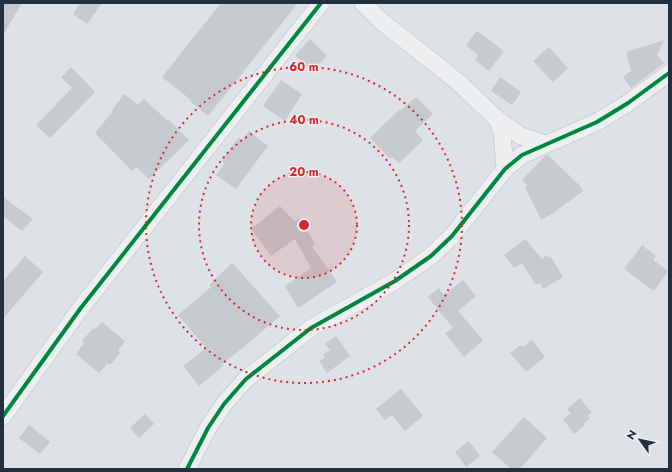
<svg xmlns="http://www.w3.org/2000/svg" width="672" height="472" viewBox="0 0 672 472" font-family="Jost,sans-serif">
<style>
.building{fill:#c6c9cd}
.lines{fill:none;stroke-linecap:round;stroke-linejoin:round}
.street-casing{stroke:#bcbfc3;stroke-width:18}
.street{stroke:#eeeff1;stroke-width:17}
.cycleway-casing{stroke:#ebf0f5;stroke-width:6}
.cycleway{stroke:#00873e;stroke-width:4}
.ring{fill:none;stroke:#d62828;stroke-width:2;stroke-dasharray:2 4}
.centre{fill:#d62828;stroke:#ebf0f5;stroke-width:2}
.ring-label{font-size:12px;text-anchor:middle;font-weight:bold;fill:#d62828;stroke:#ebf0f5;stroke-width:3;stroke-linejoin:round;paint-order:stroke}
</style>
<rect width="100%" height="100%" fill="#dee1e5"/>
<!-- building -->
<path class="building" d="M3,3H22L3,35Z
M80,3H102L87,24L73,14Z
M221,3H298L208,116L190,101L191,100L162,77Z
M477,31L504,51L489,71L475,60L478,55L466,45Z
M310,39L327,56L312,72L295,55Z
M664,40L657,55L664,63L631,88L623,77L631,71L626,52Z
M549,47L568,68L553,82L533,61Z
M71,67L95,92L50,138L36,125L72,88L61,77Z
M500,77L521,92L512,105L491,91Z
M281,80L302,94L285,121L263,106Z
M124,94L138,105L144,99L168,121L169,120L189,140L149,179L137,167L132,171L95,133L113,111L112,110Z
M416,97L433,114L415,131L423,140L399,163L392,157L390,159L370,138L400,109L401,110Z
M249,131L268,146L236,189L216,175L225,163L221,161L239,137L242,140Z
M548,155L579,185L583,191L557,210V211L541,220L525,187L527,185L522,180L545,156Z
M3,197L33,219L22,231L3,216Z
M280,206L294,221L300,218L315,244L312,246L337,282L298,308L285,286L311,268L295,239L271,256L251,229Z
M525,239L542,259L547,255L549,258L551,257L563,277L543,289L540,283L536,285L522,263L514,268L504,255Z
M642,245L656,256L653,260L668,271L654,291L624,269Z
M25,256L43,272L3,319V281Z
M232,263L280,316L245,346L221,365L223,366L199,386L183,366L206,348L178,315L211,287L209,285Z
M463,280L476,296L458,311L483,340L464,357L445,333L453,328L428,297L439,288L444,295Z
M102,322L125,341L118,351L120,353L110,365L108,363L99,373L76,354L84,343L82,341L93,328L95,329Z
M336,336L350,356L327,373L319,361L325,357L323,354L330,350L325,344Z
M532,340L545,357L526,372L510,353L521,345L523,347Z
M401,389L423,416L405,431L392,415L385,420L376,409Z
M580,398L592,413L587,416L590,419L584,423L585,425L574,434L563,419L571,413L567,409Z
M145,414L154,424L139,438L130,428Z
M524,417L547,438L520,469H511L492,452Z
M29,425L50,442L40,454L19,438Z
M469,441L480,456L466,467L455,452Z"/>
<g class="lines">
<!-- street casing -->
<g class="street-casing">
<path id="street" d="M363,3L381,21L457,81L497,119L521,136L547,144
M497,119L502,133L505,169
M3,416L80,309L321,3
M187,469L208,428L224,404L246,379L311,328L395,281L431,256L452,236L505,169L522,155L597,122L628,103L669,73"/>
</g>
<!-- street -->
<use href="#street" class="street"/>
<!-- cycleway casing -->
<g class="cycleway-casing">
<path id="cycleway" d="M3,416L80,309L321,3
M187,469L208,428L224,404L246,379L311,328L395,281L431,256L452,236L505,169L522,155L597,122L628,103L669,73"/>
</g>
<!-- cycleway -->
<use href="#cycleway" class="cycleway"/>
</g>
<!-- distance rings -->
<circle cx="304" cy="225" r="53" fill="#d62828" fill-opacity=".12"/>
<g class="ring">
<circle cx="304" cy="225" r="53"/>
<circle cx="304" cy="225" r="105"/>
<circle cx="304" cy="225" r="158"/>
</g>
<circle cx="304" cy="225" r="6" class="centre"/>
<g class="ring-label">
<text x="304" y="71">60 m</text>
<text x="304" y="124">40 m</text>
<text x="304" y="176">20 m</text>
</g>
<!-- border -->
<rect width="672" height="472" fill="none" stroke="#242f3f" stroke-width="8"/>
<!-- north arrow -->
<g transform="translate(640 440) rotate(303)" stroke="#ebf0f5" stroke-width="3" paint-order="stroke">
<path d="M0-3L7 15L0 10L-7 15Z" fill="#242f3f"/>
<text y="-6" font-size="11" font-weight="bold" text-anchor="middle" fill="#242f3f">N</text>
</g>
</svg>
